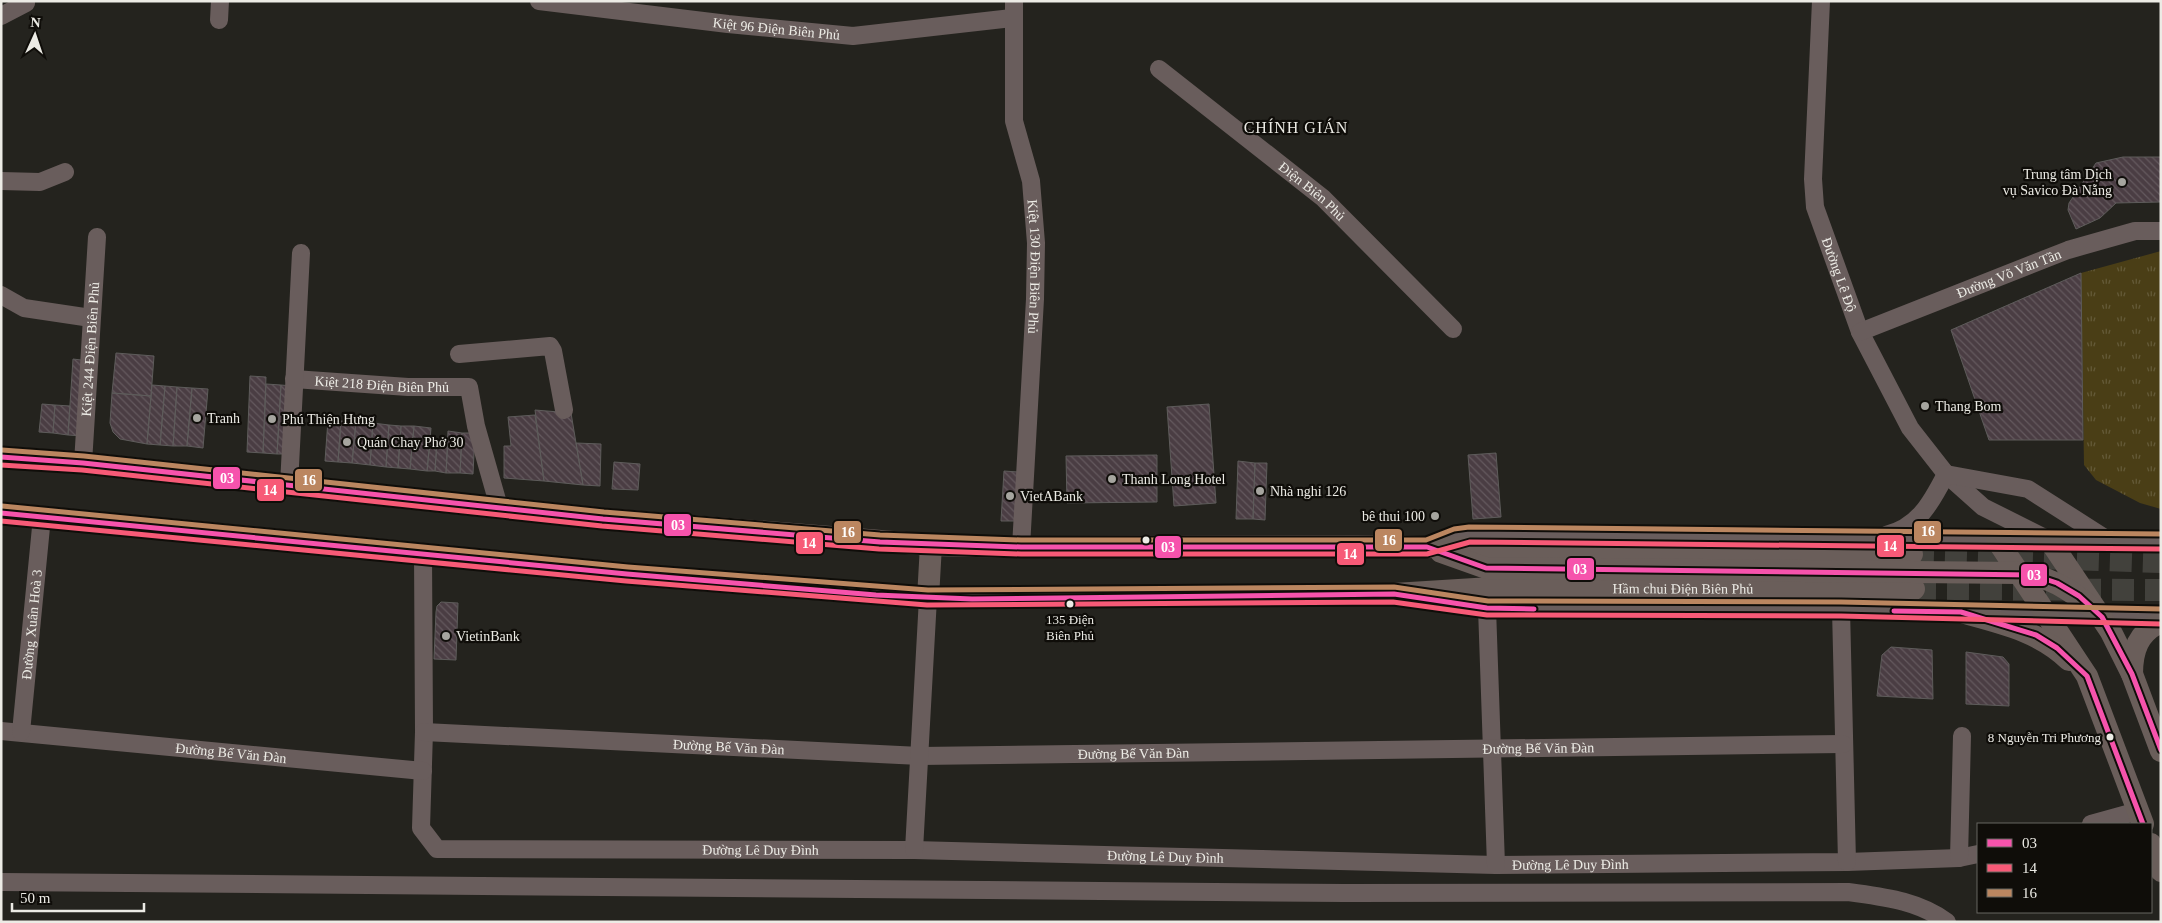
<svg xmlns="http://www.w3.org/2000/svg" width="2162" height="923" viewBox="0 0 2162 923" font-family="'Times New Roman',serif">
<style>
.grass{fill:url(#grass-tufts)}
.building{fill:url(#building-back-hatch);stroke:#5e5c5b}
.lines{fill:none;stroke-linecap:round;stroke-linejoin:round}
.major-tunnel{stroke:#42413c;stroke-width:22;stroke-dasharray:22 11;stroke-linecap:butt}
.minor{stroke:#695d5c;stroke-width:18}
.major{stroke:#6a5e5a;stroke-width:22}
.bus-1-casing{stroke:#0f0d09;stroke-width:9}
.bus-2-casing{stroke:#0f0d09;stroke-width:9}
.bus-3-casing{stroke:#0f0d09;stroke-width:9}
.bus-1{stroke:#f653ac;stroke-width:5}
.bus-2{stroke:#f75a77;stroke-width:5}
.bus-3{stroke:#bb8660;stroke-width:5}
.poi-dot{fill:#a6a59f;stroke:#0f0d09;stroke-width:2}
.bus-dot{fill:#ecebe5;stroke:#0f0d09;stroke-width:2}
.labels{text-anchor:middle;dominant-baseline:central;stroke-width:4.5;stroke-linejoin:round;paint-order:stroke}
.bus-label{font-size:13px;fill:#ecebe5;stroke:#0f0d09}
.street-label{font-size:14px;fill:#ecebe5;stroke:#0f0d09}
.poi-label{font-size:14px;fill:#ecebe5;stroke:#0f0d09;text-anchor:start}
.quarter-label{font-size:16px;letter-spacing:1px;fill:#ecebe5;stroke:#0f0d09}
.line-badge{stroke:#0f0d09;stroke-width:2}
.badge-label{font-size:14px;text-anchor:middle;font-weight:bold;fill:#fff}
</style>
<defs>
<pattern id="grass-tufts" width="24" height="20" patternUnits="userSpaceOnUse" patternTransform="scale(1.25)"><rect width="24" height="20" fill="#4a3e16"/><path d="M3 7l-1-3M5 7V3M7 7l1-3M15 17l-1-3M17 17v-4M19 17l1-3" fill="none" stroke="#645a38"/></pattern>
<pattern id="building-back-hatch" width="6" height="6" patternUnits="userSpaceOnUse" patternTransform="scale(1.25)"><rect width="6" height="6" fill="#4a3d43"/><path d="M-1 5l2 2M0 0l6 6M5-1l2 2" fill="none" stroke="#64595e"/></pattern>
</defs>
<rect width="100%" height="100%" fill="#24231e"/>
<!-- grass -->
<path class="grass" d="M2161,251V509L2140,503L2096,480L2084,465L2081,273Z"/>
<!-- building -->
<path class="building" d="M2123,157H2161V202L2116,203L2100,218L2076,229L2068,210L2069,203L2096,163Z
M2081,273L2083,440H1989L1951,330Z
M116,353L154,356L151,396L112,393Z
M73,359L89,361L83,436L68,435Z
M250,376L266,377L263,453L247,452Z
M266,384L281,385L277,454L263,453Z
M152,385L165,386L160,445L147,444Z
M281,385L292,386L287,454H277Z
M165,386L177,387L173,446L160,445Z
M177,387L192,388L187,446H173Z
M192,388L208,389L203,448L187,446Z
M112,393L151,396L147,444L120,439L113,432L110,423Z
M42,404L55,405L53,433L39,432Z
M1209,404L1216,503L1174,506L1167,407Z
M55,405L70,406L68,435L53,433Z
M535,410L571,413L583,485L544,481Z
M535,415L544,481L504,478V446H511L508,417Z
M328,420L341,421L338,462L325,461Z
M341,421L356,422L352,463L338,462Z
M356,422L373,423L370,465L352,463Z
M373,423L389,425L386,467L370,465Z
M389,425L401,426L398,468L386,467Z
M401,426H414L410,469L398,468Z
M414,426L431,428L427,471L410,469Z
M448,431L462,433L460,473H446Z
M462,433H475L473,474L460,473Z
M437,440L448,441L446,473L435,471Z
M430,443H437L435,471H427Z
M576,443L601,444L600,486L583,485Z
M1496,453L1501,517L1473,519L1468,455Z
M1157,455V502L1067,503L1066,456Z
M1238,461L1255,463L1253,519H1236Z
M614,462L640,464L638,490L612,489Z
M1255,463H1267L1265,520L1253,519Z
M1004,471L1018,472L1016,521H1001Z
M441,602L458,603L456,660L434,659L436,612L437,606Z
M1891,647L1932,650L1933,699L1877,696L1882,655Z
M1966,652L2003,657L2009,664V706L1966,704Z"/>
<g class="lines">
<!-- major-tunnel -->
<path class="major-tunnel" d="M1912,554L2161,562
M1914,589L2161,590"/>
<!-- minor -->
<g class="minor">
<path id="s1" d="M539,1L728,24L853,36L1012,18"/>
<path id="s2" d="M1014,1V121L1031,181L1036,243L1035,299L1021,547"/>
<path id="s3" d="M1821,1L1813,179L1815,207L1860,332L1910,428L1946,474L1983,507L2045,538"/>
<path d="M1,16L26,3L25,1"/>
<path d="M219,20L220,1"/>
<path id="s4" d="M1159,69L1323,198L1453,329"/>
<path d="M1,181L40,182L65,172"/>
<path d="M1,295L24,308L91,318"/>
<path id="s5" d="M1860,332L2068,250L2135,231H2161"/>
<path d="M459,354L550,346L553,351L564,410"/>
<path id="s6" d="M294,379L408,387H469L476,426L499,507"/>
<path id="s7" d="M83,463L97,237"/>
<path d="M289,485L301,253"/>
<path d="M1886,535C1919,527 1932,501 1946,474L2028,489L2111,542"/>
<path d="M1432,545L1456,536L1469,534L2161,542"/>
<path id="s8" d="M423,553L424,732L421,828L437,849L914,850L1496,865L1847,862L1959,858L1978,854"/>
<path d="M1422,599L1487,608L1841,609L2161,617"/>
<path d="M1487,608L1496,865"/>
<path d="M1841,609L1847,862"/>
<path id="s9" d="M1,731L423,771"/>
<path id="s10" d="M21,732L42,517"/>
<path id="s11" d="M424,732L920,756L1843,744"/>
<path d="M2091,824L2138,811"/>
<path d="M914,850L928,598"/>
<path d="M1959,858L1962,736"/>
<path d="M1,882L1345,893L1848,892C1883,897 1917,900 1947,922"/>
</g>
<!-- major -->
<g class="major">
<path d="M1,457L83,463L603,519L931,545L1021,547L1357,546L1912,554"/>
<path id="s12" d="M1,513L627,574L928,598L1394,594L1491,588L1914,589"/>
<path d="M1997,540L2087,676L2143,824"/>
<path d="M2050,541L2111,632L2132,674L2161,751"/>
<path d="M1441,552L1486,568L2020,573C2054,577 2077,594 2102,617"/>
<path d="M928,598L931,545"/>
<path d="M1961,612C2001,623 2039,631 2069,660"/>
<path d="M2132,674C2132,651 2138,632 2161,622"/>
<path d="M2151,844L2161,871"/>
</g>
<!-- bus-1 casing -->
<g class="bus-1-casing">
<path id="bus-1" d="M1,457L83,463L603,519L880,542L1021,547H1427L1486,568L2033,575L2057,583L2079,596L2102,617L2132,674L2161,750
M1,513L627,574L876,595L972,599L1394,594L1487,608L1534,609
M1894,611L1961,612L2036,635L2057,648L2087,676L2143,824"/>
</g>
<!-- bus-2 casing -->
<g class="bus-2-casing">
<path id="bus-2" d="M1,465L82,470L602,526L879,549L1021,554H1427L1470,542L2161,549
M1,521L626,581L927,605L1393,602L1487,615L1841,616L2161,624"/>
</g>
<!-- bus-3 casing -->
<g class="bus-3-casing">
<path id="bus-3" d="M2,450L84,456L604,512L880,535L1021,540H1426L1454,529L1469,527L2161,534
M2,506L628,567L928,590L1394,587L1488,601L1841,602L2161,609"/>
</g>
<!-- bus-1 -->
<use href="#bus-1" class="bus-1"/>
<!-- bus-2 -->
<use href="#bus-2" class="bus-2"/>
<!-- bus-3 -->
<use href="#bus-3" class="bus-3"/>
</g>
<!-- markers -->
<g class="poi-dot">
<circle cx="2122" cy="182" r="5"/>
<circle cx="1925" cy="406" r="5"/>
<circle cx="197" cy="418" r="5"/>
<circle cx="272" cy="419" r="5"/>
<circle cx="347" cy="442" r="5"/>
<circle cx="1112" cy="479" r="5"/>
<circle cx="1260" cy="491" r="5"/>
<circle cx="1010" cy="496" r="5"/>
<circle cx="1435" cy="516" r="5"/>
<circle cx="446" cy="636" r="5"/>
</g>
<g class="bus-dot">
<circle cx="1146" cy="540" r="4.5"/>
<circle cx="1070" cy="604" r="4.5"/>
<circle cx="2110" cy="737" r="4.5"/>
</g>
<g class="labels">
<!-- bus labels -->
<g class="bus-label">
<text x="1070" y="619">135 Điện<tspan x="1070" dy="16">Biên Phủ</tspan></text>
<text x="2101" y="737" text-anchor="end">8 Nguyễn Tri Phương</text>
</g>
<!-- street labels -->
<g class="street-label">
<text stroke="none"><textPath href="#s1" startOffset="239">Kiệt 96 Điện Biên Phủ</textPath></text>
<text stroke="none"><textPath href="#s4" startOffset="196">Điện Biên Phủ</textPath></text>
<text stroke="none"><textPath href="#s2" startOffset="268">Kiệt 130 Điện Biên Phủ</textPath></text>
<text stroke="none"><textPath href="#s5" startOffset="160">Đường Võ Văn Tần</textPath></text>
<text stroke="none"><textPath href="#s3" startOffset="278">Đường Lê Độ</textPath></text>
<text stroke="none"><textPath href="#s7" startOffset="114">Kiệt 244 Điện Biên Phủ</textPath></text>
<text stroke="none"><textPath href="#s6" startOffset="88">Kiệt 218 Điện Biên Phủ</textPath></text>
<text stroke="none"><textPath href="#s12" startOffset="1686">Hầm chui Điện Biên Phủ</textPath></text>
<text stroke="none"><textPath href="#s10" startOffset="108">Đường Xuân Hoà 3</textPath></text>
<text stroke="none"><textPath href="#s11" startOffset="305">Đường Bế Văn Đàn</textPath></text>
<text stroke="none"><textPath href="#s11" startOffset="1115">Đường Bế Văn Đàn</textPath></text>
<text stroke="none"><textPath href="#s9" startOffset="231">Đường Bế Văn Đàn</textPath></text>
<text stroke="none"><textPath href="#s11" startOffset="710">Đường Bế Văn Đàn</textPath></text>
<text stroke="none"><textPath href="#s8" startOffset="625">Đường Lê Duy Đình</textPath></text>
<text stroke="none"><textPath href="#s8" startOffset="1030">Đường Lê Duy Đình</textPath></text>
<text stroke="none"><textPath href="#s8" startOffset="1435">Đường Lê Duy Đình</textPath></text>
</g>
<!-- poi labels -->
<g class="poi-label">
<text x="2112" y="174" text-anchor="end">Trung tâm Dịch<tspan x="2112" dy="16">vụ Savico Đà Nẵng</tspan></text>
<text x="1935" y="406">Thang Bom</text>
<text x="207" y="418">Tranh</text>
<text x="282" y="419">Phú Thiện Hưng</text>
<text x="357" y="442">Quán Chay Phở 30</text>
<text x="1122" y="479">Thanh Long Hotel</text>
<text x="1270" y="491">Nhà nghỉ 126</text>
<text x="1020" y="496">VietABank</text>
<text x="1425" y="516" text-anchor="end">bê thui 100</text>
<text x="456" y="636">VietinBank</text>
</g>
<!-- quarter labels -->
<g class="quarter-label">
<text x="1296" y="127">CHÍNH GIÁN</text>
</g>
</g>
<g class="line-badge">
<rect x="212" y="466" width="29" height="24" rx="5" fill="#f653ac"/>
<rect x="294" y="468" width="29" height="24" rx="5" fill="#bb8660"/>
<rect x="256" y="478" width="29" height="24" rx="5" fill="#f75a77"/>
<rect x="663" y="513" width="29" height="24" rx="5" fill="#f653ac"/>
<rect x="1913" y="520" width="29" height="24" rx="5" fill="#bb8660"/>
<rect x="833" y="520" width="29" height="24" rx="5" fill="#bb8660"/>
<rect x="1374" y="528" width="29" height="24" rx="5" fill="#bb8660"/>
<rect x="795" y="531" width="29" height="24" rx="5" fill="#f75a77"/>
<rect x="1876" y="534" width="29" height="24" rx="5" fill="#f75a77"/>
<rect x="1154" y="535" width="28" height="24" rx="5" fill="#f653ac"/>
<rect x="1336" y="542" width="29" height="24" rx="5" fill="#f75a77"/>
<rect x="1566" y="557" width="29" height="24" rx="5" fill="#f653ac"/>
<rect x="2020" y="563" width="28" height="24" rx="5" fill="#f653ac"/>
</g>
<g class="badge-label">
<text x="227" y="483">03</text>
<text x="309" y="485">16</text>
<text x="270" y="495">14</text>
<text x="678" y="530">03</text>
<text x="1928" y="536">16</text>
<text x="848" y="537">16</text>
<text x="1389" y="545">16</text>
<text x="809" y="548">14</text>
<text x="1890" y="551">14</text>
<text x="1168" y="552">03</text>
<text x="1350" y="559">14</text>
<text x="1580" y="574">03</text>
<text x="2034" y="580">03</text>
</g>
<!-- border -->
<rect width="2162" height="923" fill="none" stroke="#ecebe5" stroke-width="5"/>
<!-- legend -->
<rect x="1977" y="823" width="175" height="90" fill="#0f0d09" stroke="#676661"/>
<rect x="1987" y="839" width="25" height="8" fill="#f653ac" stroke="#676661"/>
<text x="2022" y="848" font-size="15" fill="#ecebe5">03</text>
<rect x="1987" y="864" width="25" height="8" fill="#f75a77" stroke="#676661"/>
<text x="2022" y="873" font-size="15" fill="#ecebe5">14</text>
<rect x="1987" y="889" width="25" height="8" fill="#bb8660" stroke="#676661"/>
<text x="2022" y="898" font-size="15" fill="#ecebe5">16</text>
<!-- north arrow -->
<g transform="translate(35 35) rotate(3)" stroke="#0f0d09" stroke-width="4" paint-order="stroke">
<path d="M0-4L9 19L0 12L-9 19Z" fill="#ecebe5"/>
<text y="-8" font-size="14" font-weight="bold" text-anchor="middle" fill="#ecebe5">N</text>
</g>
<!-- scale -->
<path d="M12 903v8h132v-8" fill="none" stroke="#ecebe5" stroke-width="2.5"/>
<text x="20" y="903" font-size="15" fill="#ecebe5" stroke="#0f0d09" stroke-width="4" paint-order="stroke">50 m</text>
</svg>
